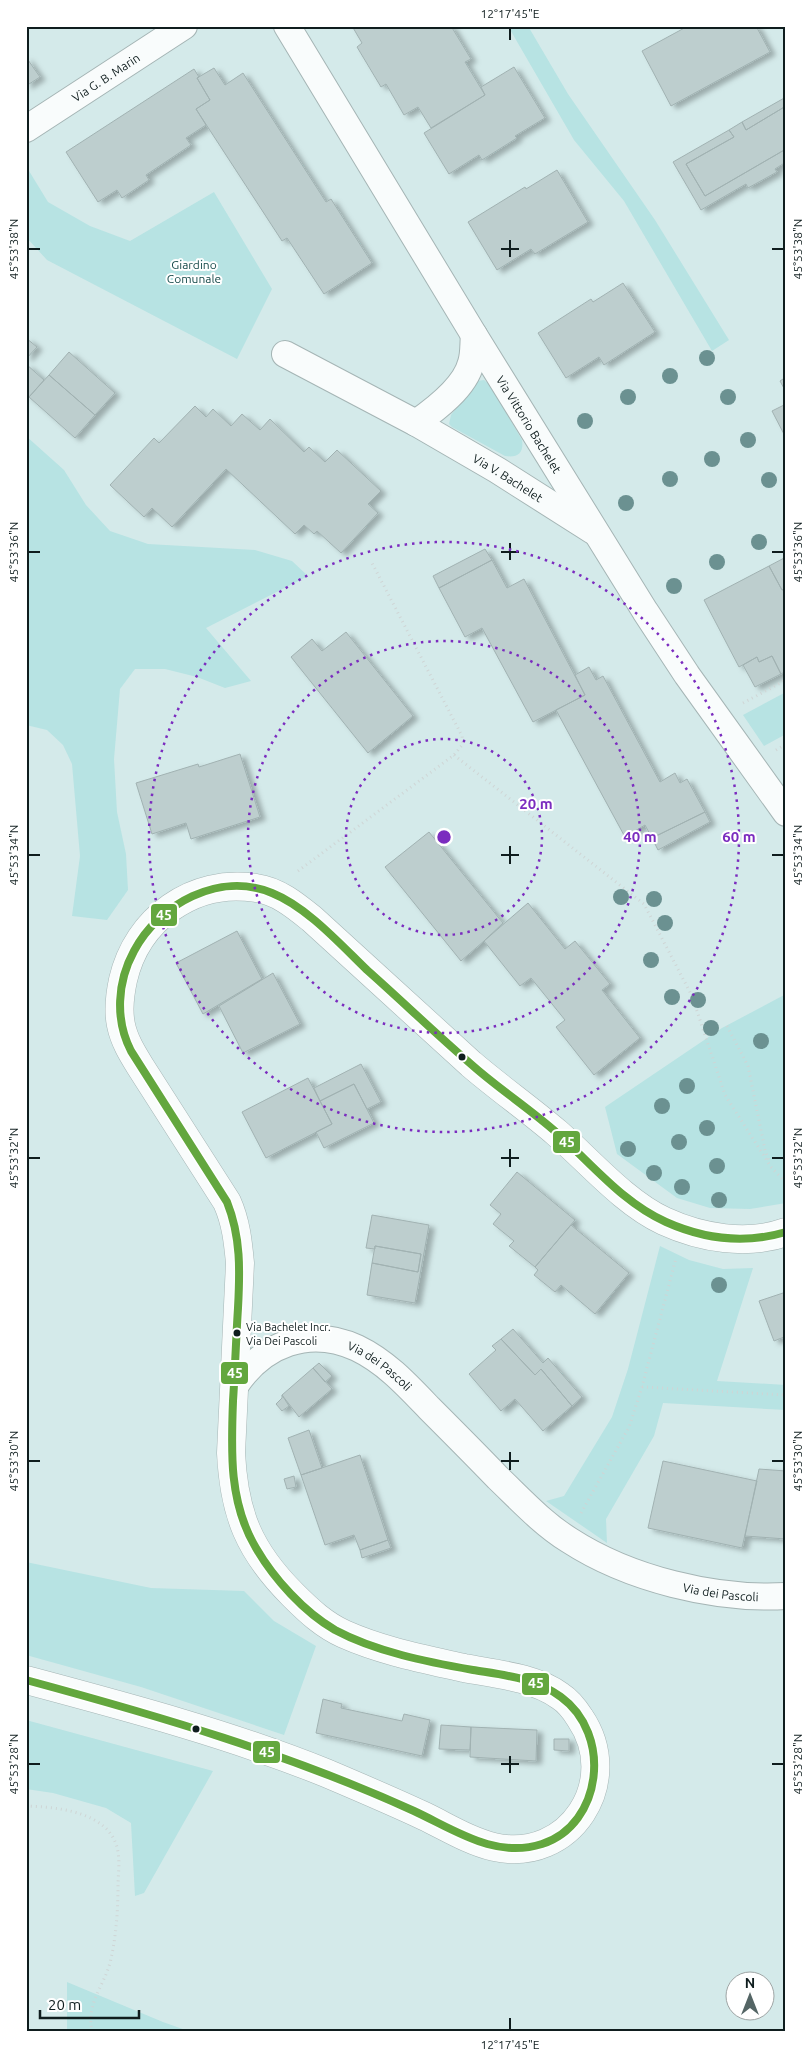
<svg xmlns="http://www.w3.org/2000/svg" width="812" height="2058" viewBox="0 0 812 2058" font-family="Ubuntu,sans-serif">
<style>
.green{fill:#b7e3e3}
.building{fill:#bdcece;stroke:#a1b2b2;filter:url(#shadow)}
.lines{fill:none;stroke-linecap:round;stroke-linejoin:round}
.street-casing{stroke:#a5b5b5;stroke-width:28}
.secondary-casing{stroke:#a5b5b5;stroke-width:29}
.path{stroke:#cfd5d5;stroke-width:3;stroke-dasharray:1 4;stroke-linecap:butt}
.street{stroke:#f9fcfc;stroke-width:26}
.secondary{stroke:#f9fcfc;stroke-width:28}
.bus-1-casing{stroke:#fff;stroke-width:11}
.bus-1{stroke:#63a73e;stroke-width:8}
.tree{fill:#6b9191}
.ticks{fill:none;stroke:#0f1d1e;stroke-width:2}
.ring{fill:none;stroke:#7b2cbf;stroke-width:2.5;stroke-dasharray:2.5 5}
.bus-dot{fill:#0f1d1e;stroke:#fff;stroke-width:2}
.labels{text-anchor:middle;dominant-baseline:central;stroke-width:4;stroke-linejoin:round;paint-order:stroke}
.bus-label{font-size:11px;fill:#0f1d1e;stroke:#fff;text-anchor:start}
.street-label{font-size:12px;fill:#0f1d1e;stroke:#fff}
.park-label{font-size:12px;fill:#154949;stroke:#fff}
.centre{fill:#7b2cbf;stroke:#fff;stroke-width:2.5}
.ring-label{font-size:15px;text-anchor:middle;font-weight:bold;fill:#7b2cbf;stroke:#fff;stroke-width:4;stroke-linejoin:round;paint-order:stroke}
.line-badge{stroke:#fff;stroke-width:2}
.badge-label{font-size:14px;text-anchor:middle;font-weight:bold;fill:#fff}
.neatline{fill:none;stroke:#0f1d1e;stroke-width:2}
.ticks-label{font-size:12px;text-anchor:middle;fill:#0f1d1e}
</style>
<defs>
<filter id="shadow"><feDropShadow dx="5.5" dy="3" stdDeviation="2.5" flood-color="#0004"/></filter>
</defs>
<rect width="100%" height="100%" fill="#d4eaea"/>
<!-- green -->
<path class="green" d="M508,26H528L568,94L655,220L729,340L712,351L624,201L574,140Z
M26,166L48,202L90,226L130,241L214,192L272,289L237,359L47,260L26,237Z
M484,380L490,385L522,440C524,453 518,458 505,456L452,427L449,424L451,415L477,381Z
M26,436L64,470L86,505L110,531L148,544L255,550L292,561L308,576L206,628L251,681L225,688L197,677L165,669H135L120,689L114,759L117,812L126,854L128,890L107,920L72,916L80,856L72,764L63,745L47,730L26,725Z
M786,692V734L764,746L743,715Z
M786,994V1203L750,1209L710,1208L677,1198L617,1154L605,1107L722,1028Z
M660,1246L689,1260L723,1269L753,1268L717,1381L786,1385V1410L663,1403L654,1436L606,1519L607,1543L546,1501L564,1496L612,1417L628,1369Z
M26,1562L151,1588L244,1591L274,1621L316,1646L284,1735L141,1687L26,1655Z
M26,1720L213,1771L144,1893L135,1896L131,1823L106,1808L53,1793L26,1789Z
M67,1982L163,2022L191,2032H67Z"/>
<!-- building -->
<path class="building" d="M352,26H451L471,59L465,62L485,95L431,128L418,107L404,115L386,84L381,87L357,47L362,43Z
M688,26H756L770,52L671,106L642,51Z
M26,57L40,77L26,86Z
M514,67L545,118L515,136L517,138L482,160L479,155L449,174L424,133L485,95L481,87Z
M214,68L225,85L243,73L326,202L331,199L372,263L324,294L287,238L282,241L196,109L210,100L197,78Z
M194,69L199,77L197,78L210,100L196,109L206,125L186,138L191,145L146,175L149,180L122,198L117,190L98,202L66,152Z
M786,97V106L746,130L742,122Z
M786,106V149L705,196L686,164L734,137L729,130L742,122L746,130Z
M729,130L734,137L686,164L705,196L786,149V162L775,169L777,172L748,188L746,184L701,210L673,162Z
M557,170L588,222L535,254L531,249L497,270L468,222L525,187L526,189Z
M623,283L655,332L604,365L599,357L566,378L538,333L591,299L593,302Z
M26,338L37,347L26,359Z
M69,352L115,393L95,415L49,375Z
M26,364L44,380L29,397L26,395Z
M49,375L95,415L75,438L29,397Z
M786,377V392L780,381Z
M786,404V438L772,411Z
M195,406L206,417L213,409L231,426L242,414L260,430L270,419L304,452L309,447L325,462L337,450L381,491L368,504L378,513L341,553L317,531L314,534L304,525L295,534L226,469L172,527L152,508L144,517L110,485L154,438L159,443Z
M485,549L492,560L439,588L433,576Z
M786,557V588L782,590L769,566Z
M492,560L507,588L524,579L585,695L533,722L482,628L465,637L439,588Z
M769,566L782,590L786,588V671L781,674L772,656L759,662L757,657L739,667L704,600Z
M346,632L413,716L368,753L291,657L312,639L322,651Z
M772,656L781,674L755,687L743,665L757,657L759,662Z
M589,667L596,680L603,676L660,782L675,773L680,783L687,779L705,812L652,838L645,825L625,837L556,710L585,695L575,675Z
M240,754L260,817L191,839L186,823L152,834L136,783L198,764L199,767Z
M705,812L710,822L658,850L652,838Z
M429,832L503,923L484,941L461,961L385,867Z
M528,903L565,949L575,941L610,984L602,990L640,1038L594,1075L556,1027L565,1020L531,978L520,986L484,941Z
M237,931L262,979L203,1014L176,963Z
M273,973L300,1024L243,1053L219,1006Z
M361,1064L381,1102L367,1109L354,1084L320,1101L314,1088Z
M308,1078L332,1124L266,1158L242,1112Z
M354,1084L374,1123L324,1148L316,1132L332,1124L320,1101Z
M517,1172L575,1220L535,1267L509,1246L514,1241L493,1224L501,1214L490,1205Z
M372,1215L429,1225L415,1303L367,1295L372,1263L418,1272L421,1254L375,1246V1249L366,1248Z
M571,1225L629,1273L595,1314L561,1285L555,1292L534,1275L538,1270L535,1267Z
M375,1246L421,1254L418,1272L372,1263Z
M786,1292V1343L784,1337L774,1341L759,1301Z
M513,1329L543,1363L548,1358L582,1397L572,1406L541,1369L535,1375L501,1339Z
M501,1339L535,1375L541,1369L572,1406L543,1431L515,1399L501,1411L469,1374L496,1350L492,1346Z
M319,1363L332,1376L325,1382L313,1368Z
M313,1368L332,1389L299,1417L282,1395Z
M282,1395L289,1406L282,1411L276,1404L282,1398Z
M309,1430L322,1468L301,1475L288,1438Z
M360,1455L388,1540L360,1550L354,1535L325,1545L301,1475Z
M663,1461L757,1481L742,1548L648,1528Z
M759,1469L786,1471V1539L745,1536Z
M294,1476L296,1487L287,1489L284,1479Z
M388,1540L391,1548L362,1558L360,1550Z
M323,1699L342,1704L341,1708L402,1721L404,1714L430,1720L422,1756L316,1733Z
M441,1725L471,1727L470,1750L439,1749Z
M471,1727L537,1730L536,1761L470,1757Z
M554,1739H569V1751L554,1750Z"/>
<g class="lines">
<!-- street casing -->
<g class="street-casing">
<g id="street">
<path id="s1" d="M287,26L474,335L645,611L687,675L786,813"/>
<path id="s2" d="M26,129L184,26"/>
<path id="s3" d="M285,354L416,423L497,470L593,531"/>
<path d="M416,423C436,409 465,387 471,363C474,354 473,344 474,335"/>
<path id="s4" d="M235,1386C263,1344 309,1326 357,1348C386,1362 407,1385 429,1408C452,1431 475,1454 498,1478C521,1500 542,1523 569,1540C629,1579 715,1600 786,1596"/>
</g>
</g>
<!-- secondary casing -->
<g class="secondary-casing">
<path id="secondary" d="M26,1680C127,1707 229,1734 326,1773C359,1787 392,1801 424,1816C447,1827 469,1841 494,1847C570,1864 623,1781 580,1718C575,1710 568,1701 560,1696C534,1677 495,1674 464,1668C424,1659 382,1651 344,1634C324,1625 309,1611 293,1595C249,1551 234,1514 231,1453L240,1263C238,1242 236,1222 227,1202L140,1066C132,1053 124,1040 121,1025C118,1011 120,994 123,980C137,919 193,878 256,888C278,891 296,906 312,919C365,967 418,1016 471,1064C499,1088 529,1109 557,1133C589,1161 625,1203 664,1221C701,1238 747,1246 786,1232"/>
</g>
<!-- path -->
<path class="path" d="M743,703L786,680
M776,750L786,744
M454,755L644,904L692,996L725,1095L771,1167
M298,871L454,755L463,744L462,736L372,563
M727,1026L748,1066L765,1150L769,1161
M771,1167L786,1183
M642,1387L786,1395
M581,1513L629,1427L642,1387L676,1258
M26,1806C58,1807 112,1812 118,1852C120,1863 118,1875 118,1886C118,1912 116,1938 110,1963C103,1988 86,2003 92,2032"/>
<!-- street -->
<use href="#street" class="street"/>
<!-- secondary -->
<use href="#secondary" class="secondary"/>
<!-- bus-1 casing -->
<g class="bus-1-casing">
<path id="bus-1" d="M26,1680C159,1716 289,1754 414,1811C455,1830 495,1859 542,1844C603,1824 612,1734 561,1697C536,1678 503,1675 473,1670C428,1662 376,1652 335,1630C304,1612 274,1579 256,1548C229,1503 231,1452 233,1401C235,1370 236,1339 238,1308C240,1271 241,1237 227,1202L131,1051C115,1020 117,982 134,951C159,904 219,871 272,893C307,907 340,944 367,970C402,1001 436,1034 472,1065C499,1089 530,1109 557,1133C592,1164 623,1203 666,1222C704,1239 745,1244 786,1232"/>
</g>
<!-- bus-1 -->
<use href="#bus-1" class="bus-1"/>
</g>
<!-- trees -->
<g class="tree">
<circle cx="707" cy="358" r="8"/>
<circle cx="670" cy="376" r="8"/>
<circle cx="628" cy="397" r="8"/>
<circle cx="728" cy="397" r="8"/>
<circle cx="585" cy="421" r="8"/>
<circle cx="748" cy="440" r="8"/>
<circle cx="712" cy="459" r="8"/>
<circle cx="670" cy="479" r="8"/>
<circle cx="769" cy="480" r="8"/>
<circle cx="626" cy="503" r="8"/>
<circle cx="759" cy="542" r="8"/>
<circle cx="717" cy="562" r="8"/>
<circle cx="674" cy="586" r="8"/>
<circle cx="621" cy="897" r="8"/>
<circle cx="654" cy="899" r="8"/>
<circle cx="665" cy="923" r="8"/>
<circle cx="651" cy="960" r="8"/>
<circle cx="672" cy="997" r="8"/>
<circle cx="698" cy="1000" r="8"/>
<circle cx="711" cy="1028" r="8"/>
<circle cx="761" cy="1041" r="8"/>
<circle cx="687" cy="1086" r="8"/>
<circle cx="662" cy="1106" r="8"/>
<circle cx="707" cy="1128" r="8"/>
<circle cx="679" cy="1142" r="8"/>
<circle cx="628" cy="1149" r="8"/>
<circle cx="717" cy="1166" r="8"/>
<circle cx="654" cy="1173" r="8"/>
<circle cx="682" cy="1187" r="8"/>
<circle cx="719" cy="1200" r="8"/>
<circle cx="719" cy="1285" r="8"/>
</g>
<!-- ticks -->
<path class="ticks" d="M510,28V40M510,240V257M28,249H40M501,249H519M772,249H784M510,543V560M28,552H40M501,552H519M772,552H784M510,846V864M28,855H40M501,855H519M772,855H784M510,1149V1167M28,1158H40M501,1158H519M772,1158H784M510,1452V1470M28,1461H40M501,1461H519M772,1461H784M510,1756V1773M28,1764H40M501,1764H519M772,1764H784M510,2018V2030"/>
<!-- distance rings -->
<g class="ring">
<circle cx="444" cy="837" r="98"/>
<circle cx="444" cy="837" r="196"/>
<circle cx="444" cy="837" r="295"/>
</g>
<!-- markers -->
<g class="bus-dot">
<circle cx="462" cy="1057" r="4.5"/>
<circle cx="237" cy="1333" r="4.5"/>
<circle cx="196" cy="1729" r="4.5"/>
</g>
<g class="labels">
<!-- bus labels -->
<g class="bus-label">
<text x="246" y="1327">Via Bachelet Incr.<tspan x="246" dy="14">Via Dei Pascoli</tspan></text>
</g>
<!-- street labels -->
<g class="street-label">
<text stroke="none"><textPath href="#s2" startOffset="95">Via G. B. Marin</textPath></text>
<text stroke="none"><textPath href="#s1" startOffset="466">Via Vittorio Bachelet</textPath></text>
<text stroke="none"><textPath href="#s3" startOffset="255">Via V. Bachelet</textPath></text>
<text stroke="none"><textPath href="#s4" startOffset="169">Via dei Pascoli</textPath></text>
<text stroke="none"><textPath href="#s4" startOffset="589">Via dei Pascoli</textPath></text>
</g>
<!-- park labels -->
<g class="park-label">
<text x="194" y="264">Giardino<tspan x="194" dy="14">Comunale</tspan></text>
</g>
</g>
<circle cx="444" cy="837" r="8" class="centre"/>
<g class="ring-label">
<text x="536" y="809">20 m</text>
<text x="640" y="842">40 m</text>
<text x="739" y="842">60 m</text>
</g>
<g class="line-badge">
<rect x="150" y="903" width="28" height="24" rx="5" fill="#63a73e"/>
<rect x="552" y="1130" width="29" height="24" rx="5" fill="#63a73e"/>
<rect x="220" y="1361" width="29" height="24" rx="5" fill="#63a73e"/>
<rect x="521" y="1672" width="29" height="24" rx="5" fill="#63a73e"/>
<rect x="252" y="1740" width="29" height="24" rx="5" fill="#63a73e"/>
</g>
<g class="badge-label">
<text x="164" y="920">45</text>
<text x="567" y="1147">45</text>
<text x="235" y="1378">45</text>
<text x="536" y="1688">45</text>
<text x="267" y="1757">45</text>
</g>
<!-- border -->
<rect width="812" height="2058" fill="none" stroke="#ffffff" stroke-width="55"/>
<!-- north arrow -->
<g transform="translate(750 1996)"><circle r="24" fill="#ffffff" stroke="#9fa5a5"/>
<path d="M0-4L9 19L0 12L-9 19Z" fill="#546565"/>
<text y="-8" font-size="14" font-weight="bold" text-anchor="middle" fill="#0f1d1e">N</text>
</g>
<!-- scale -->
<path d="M40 2010v8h99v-8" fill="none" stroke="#0f1d1e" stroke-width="2.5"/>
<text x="48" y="2010" font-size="15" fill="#0f1d1e" stroke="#ffffff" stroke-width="4" paint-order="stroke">20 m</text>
<rect x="28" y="28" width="756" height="2002" class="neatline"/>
<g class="ticks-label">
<text x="510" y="18">12°17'45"E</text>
<text transform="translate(14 249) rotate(-90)" y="4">45°53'38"N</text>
<text transform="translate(798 249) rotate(-90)" y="4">45°53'38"N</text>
<text transform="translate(14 552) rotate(-90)" y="4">45°53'36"N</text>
<text transform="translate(798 552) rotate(-90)" y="4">45°53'36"N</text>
<text transform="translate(14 855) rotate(-90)" y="4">45°53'34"N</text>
<text transform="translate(798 855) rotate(-90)" y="4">45°53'34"N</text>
<text transform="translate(14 1158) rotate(-90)" y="4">45°53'32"N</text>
<text transform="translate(798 1158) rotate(-90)" y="4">45°53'32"N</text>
<text transform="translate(14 1461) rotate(-90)" y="4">45°53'30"N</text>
<text transform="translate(798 1461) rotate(-90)" y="4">45°53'30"N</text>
<text transform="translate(14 1764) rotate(-90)" y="4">45°53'28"N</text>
<text transform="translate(798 1764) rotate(-90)" y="4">45°53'28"N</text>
<text x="510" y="2049">12°17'45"E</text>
</g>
</svg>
